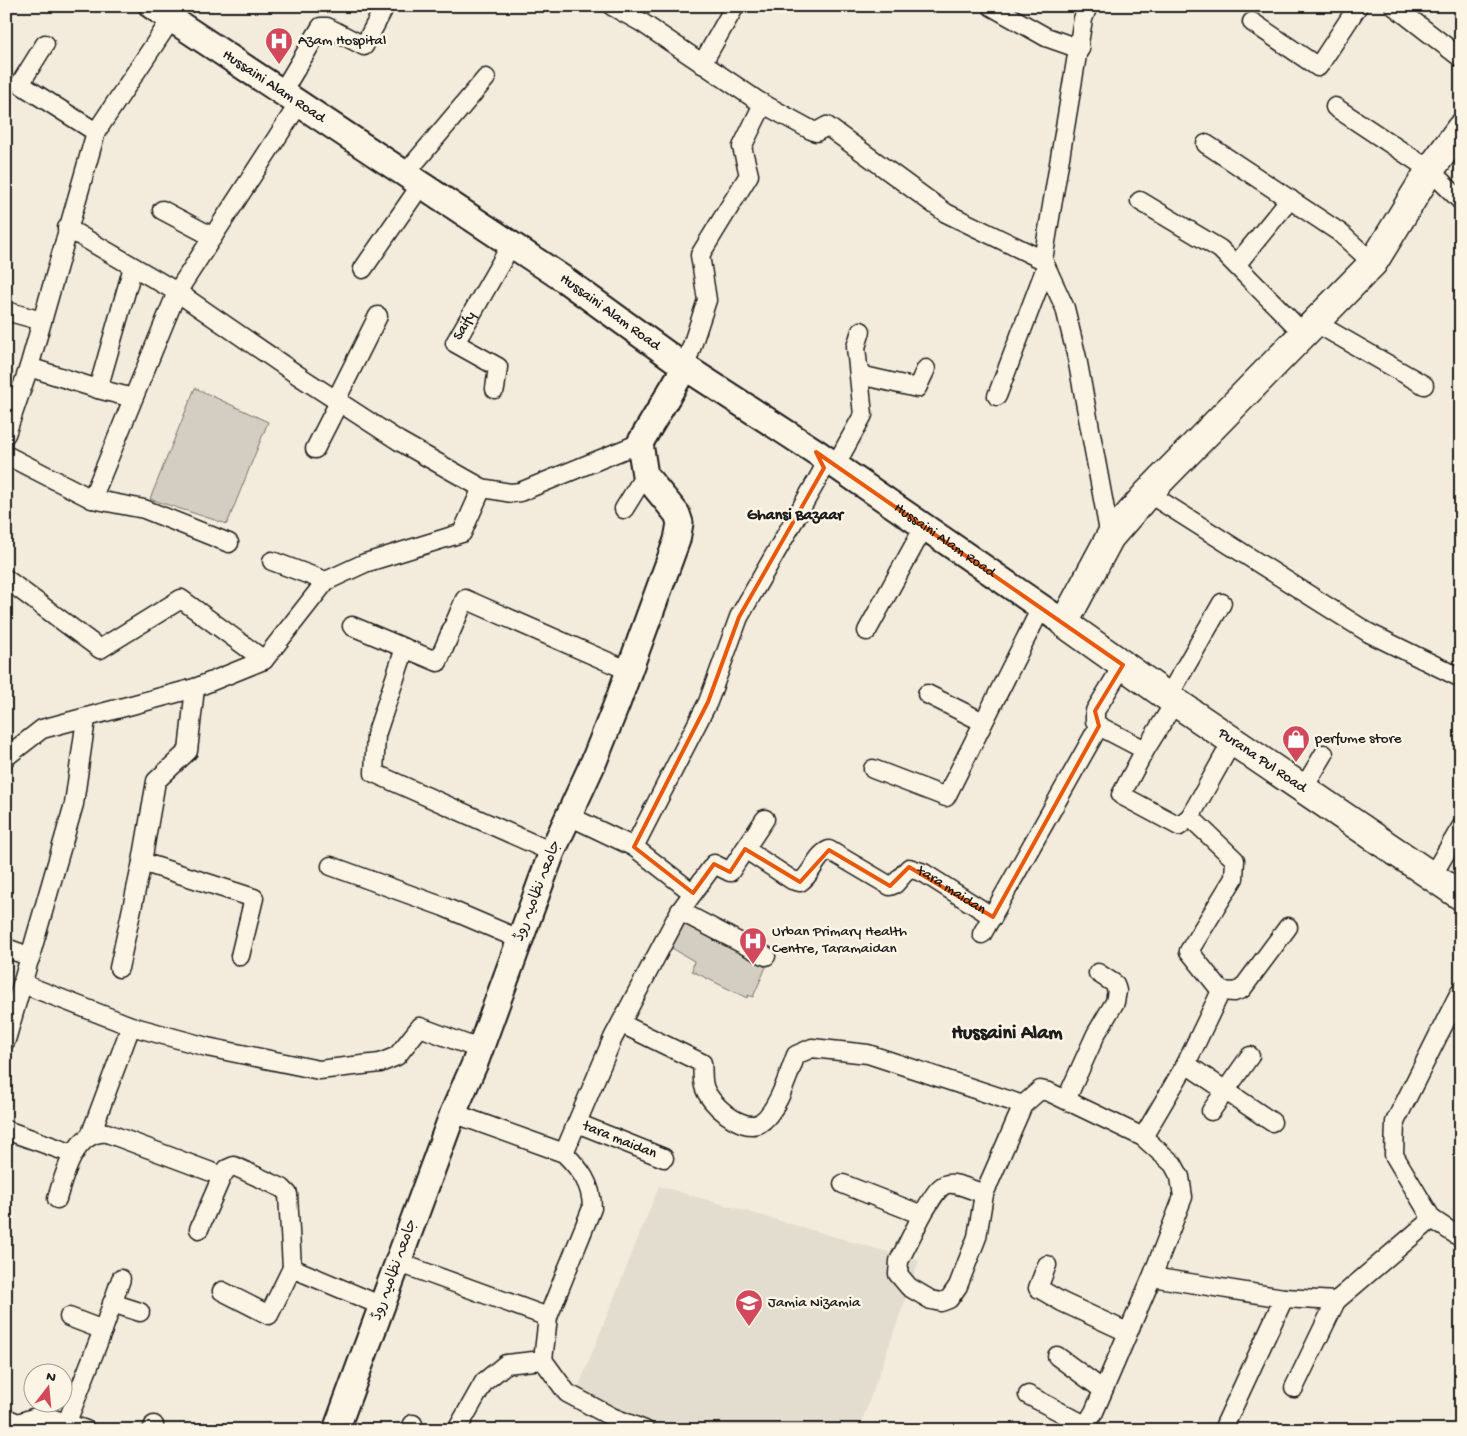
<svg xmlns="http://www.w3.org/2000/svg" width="1467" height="1436" viewBox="0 0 1467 1436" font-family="'Gochi Hand','Playpen Sans Arabic',sans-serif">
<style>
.built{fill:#e3ddcf}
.green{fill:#d3cec1;stroke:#78756e}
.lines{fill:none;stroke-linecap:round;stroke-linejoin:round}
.street-casing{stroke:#1c1c1c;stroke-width:21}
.secondary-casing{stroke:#1c1c1c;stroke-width:29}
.primary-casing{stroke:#1c1c1c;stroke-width:31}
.street{stroke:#fcf5e5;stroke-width:18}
.secondary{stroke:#fcf5e5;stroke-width:25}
.primary{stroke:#fcf5e5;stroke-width:28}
.marked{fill:none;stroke:#e8590c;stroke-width:4;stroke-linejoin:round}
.labels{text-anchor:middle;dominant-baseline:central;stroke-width:5;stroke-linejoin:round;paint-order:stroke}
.poi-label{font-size:15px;fill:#1c1c1c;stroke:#fcf5e5;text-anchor:start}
.street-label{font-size:15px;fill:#1c1c1c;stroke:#fcf5e5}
.neighbourhood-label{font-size:16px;font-weight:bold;fill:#1c1c1c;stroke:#fcf5e5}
.district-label{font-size:20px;font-weight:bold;fill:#1c1c1c;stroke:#fcf5e5}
</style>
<rect width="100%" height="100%" fill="#f3ecdd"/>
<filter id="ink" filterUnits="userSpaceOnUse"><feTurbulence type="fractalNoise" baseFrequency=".02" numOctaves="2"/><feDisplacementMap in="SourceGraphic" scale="10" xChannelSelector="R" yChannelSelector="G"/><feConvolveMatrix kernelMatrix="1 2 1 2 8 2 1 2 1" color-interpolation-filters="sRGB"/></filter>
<g filter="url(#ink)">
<!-- built -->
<path class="built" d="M659,1186L919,1261L859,1430H670L576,1393Z"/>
<!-- green -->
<path class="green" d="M195,388L268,422L227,524L150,499Z
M681,923L766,967L753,997L748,995L747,998L692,971L694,961L670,947Z"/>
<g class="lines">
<!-- street casing -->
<g class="street-casing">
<g id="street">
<path d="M612,6L641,22L758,101L811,130L816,132L827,126L946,213L1043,260L1065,308L1077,358L1110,537"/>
<path d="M991,6L1046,37L1080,49"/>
<path d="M1394,6L1461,58"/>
<path d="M1252,22L1318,67L1358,6"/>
<path d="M45,44L20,84L96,132"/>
<path d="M702,64L735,6"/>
<path d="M281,94L321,27H327L364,46L385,6"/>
<path d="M1335,107L1430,170L1461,201"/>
<path d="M1206,144L1339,232L1373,263"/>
<path d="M406,173L486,78"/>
<path d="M1140,201L1220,249L1305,335"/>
<path d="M162,210L213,237"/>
<path d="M67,228L177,292L302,378L399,441L482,488L511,493L520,492L640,443"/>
<path d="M1043,260L1083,19L1088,6"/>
<path d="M1236,265L1290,199"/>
<path d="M363,269L421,185"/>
<path d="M6,311L42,321"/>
<path d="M1316,323L1424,385"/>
<path d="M29,367L98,389"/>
<path d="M685,367L707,300L700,255L749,175L742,147L763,104"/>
<path d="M860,375L917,388L926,369"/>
<path id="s1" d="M495,389L498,367L455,343L511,245"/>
<path d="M997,396L1046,267"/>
<path d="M133,398L98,389L133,267"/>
<path d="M336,400L378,316"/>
<path d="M6,434L29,367L96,132L180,6"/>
<path d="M315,449L339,402"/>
<path d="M6,455L92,499L144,509L229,543"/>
<path d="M835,466L863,415L856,347L861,331"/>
<path d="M1148,493L1369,633L1461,678"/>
<path d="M92,499L177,292L298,105"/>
<path d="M624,509L645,475"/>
<path d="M272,561L326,581"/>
<path d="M6,579L100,649L181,599L264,660"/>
<path d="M352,626L438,662L465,599L627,670"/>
<path d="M867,631L924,527"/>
<path d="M405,648L376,735L374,773L552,852"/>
<path d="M1123,665L1095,711V721L1099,726L1145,750"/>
<path d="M927,694L983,722"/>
<path d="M1168,697L1222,603"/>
<path d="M1175,702L1145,750L1121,795L1179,826L1190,817L1233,740"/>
<path d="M6,757L42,729L195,688L264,660L326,581L365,563L462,533L482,488"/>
<path d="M873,769L946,797L1041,608"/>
<path d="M1303,789L1324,754"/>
<path d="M569,816L634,847L708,702L739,617L824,468L816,452"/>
<path d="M1190,817L1235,860L1234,878L1189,951L1221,991L1234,992L1242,989L1288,927"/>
<path d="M634,847L693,893"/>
<path d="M745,849L765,819"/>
<path d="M142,862L254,898L240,956"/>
<path d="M331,866L444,907L519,939"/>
<path d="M1432,876L1461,827"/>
<path d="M680,911L766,956"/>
<path d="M982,934L1099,726"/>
<path d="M6,948L31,957"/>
<path d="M119,968L142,862L156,781L188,751L195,688"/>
<path d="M23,984L131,1026L207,1047L319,1070L380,1063L397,1056L420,1027L479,1049"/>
<path d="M622,1024L702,1063C703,1070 702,1079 704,1086C708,1103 742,1133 760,1123C777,1113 789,1073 796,1055L812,1048L868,1054L1023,1105"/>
<path d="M6,1040L74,804L86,719"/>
<path d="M1186,1064L1272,1122"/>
<path d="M1066,1100L1096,1034L1115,1002L1117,991L1115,984L1098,973"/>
<path d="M1211,1111L1250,1056"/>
<path d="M453,1113L564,1153C580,1169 592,1184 592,1208L548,1317L543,1360L506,1364L484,1382L458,1428"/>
<path id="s2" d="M577,1123L664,1158"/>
<path d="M6,1130L73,1154"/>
<path d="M90,1136L131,1026"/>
<path d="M1143,1137L1186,1064L1221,991"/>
<path id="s3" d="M564,1153L613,1038L680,911L714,864L730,872L745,849L792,880L800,882C813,874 815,856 829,850L890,886L895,884L909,868L924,873L993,917"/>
<path d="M222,1176L227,1169L234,1166L282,1188L288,1194L292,1268L382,1306"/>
<path d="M843,1184L922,1215C945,1176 943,1179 984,1194"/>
<path d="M57,1199C64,1175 75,1130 107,1133L222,1176L199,1229"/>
<path d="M922,1215L899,1261L898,1274L909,1287L931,1300L941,1302L949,1299L958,1286L977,1237L984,1194L1023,1105L1040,1090L1049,1092L1143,1137L1173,1164L1180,1177L1183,1197L1152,1277L1094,1412L1083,1430"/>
<path d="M1432,1219L1394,1155L1395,1122L1461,990"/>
<path d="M397,1262L548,1317"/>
<path d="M1047,1265L1038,1288L1062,1302L1127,1332"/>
<path d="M1152,1277L1284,1298L1336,1301L1432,1219L1461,1238"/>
<path d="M222,1291L269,1315L292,1268"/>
<path d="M112,1303L140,1312"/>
<path d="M69,1317L103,1330"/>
<path d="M1057,1356L1103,1390"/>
<path d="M543,1360L567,1393L612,1417L645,1430"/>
<path d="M1294,1388L1336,1301"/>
<path d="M1028,1395L1085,1425"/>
<path d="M6,1418L18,1423L42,1415L86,1430"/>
<path d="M67,1422L103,1330L121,1279"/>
<path d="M152,1430L154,1425"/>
<path d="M410,1430L413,1424"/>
<path d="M1229,1430L1225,1425L1284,1298"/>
</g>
</g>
<!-- secondary casing -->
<g class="secondary-casing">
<g id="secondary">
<path id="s4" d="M152,6L565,280L685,367L816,452L1064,623"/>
<path d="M336,1430L453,1113L475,1063L552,852L594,761L618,701L677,540L680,523L677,514L645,475L640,443L685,367"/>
</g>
</g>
<!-- primary casing -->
<g class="primary-casing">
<g id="primary">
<path id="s5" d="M1461,128L1430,170L1373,263L1148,493L1110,537L1064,623L1168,697L1461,896"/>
</g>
</g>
<!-- street -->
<use href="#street" class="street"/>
<!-- secondary -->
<use href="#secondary" class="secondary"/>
<!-- primary -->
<use href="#primary" class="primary"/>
</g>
</g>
<!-- marked area -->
<path class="marked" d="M816,452L1123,665L1095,711L1099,726L993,917L909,867L890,886L829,850L800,882L745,849L730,872L714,864L693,893L634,847L708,702L739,617L824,468Z"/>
<!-- icons -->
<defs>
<g id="hospital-pin" transform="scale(1.4375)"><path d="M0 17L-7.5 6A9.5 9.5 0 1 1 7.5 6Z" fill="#d1495b" stroke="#fcf5e5"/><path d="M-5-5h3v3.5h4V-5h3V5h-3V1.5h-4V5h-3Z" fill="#fff"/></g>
<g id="shop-pin" transform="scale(1.4375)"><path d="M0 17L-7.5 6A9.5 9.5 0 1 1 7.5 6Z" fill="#d1495b" stroke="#fcf5e5"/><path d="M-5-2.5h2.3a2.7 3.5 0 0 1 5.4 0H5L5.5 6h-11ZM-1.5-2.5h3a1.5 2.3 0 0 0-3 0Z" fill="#fff"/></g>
<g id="university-pin" transform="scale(1.4375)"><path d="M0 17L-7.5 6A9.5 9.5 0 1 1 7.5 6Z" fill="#d1495b" stroke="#fcf5e5"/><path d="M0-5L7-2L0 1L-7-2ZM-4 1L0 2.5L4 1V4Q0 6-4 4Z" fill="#fff"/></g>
</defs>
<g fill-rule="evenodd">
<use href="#hospital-pin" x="279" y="41"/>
<use href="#shop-pin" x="1296" y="739"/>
<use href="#hospital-pin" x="753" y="941"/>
<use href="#university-pin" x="749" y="1303"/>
</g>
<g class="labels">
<!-- poi labels -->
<g class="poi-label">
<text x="298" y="41">Azam Hospital</text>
<text x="1315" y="739">perfume store</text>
<text x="772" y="932">Urban Primary Health<tspan x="772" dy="17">Centre, Taramaidan</tspan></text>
<text x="768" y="1303">Jamia Nizamia</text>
</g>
<!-- street labels -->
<g class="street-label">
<text stroke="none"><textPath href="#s4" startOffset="146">Hussaini Alam Road</textPath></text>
<text stroke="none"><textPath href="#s4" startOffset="551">Hussaini Alam Road</textPath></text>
<text stroke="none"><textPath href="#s1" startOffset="91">Saify</textPath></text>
<text stroke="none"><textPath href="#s4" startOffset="956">Hussaini Alam Road</textPath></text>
<text stroke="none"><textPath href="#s5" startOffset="880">Purana Pul Road</textPath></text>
<text transform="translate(538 891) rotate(-69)">جامعہ نظامیہ روڈ</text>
<text stroke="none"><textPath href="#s3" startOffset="626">tara maidan</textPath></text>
<text stroke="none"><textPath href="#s2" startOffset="46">tara maidan</textPath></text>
<text transform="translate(395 1270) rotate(-70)">جامعہ نظامیہ روڈ</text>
</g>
<!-- neighbourhood labels -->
<g class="neighbourhood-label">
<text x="795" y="516">Ghansi Bazaar</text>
</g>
<!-- district labels -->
<g class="district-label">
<text x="1007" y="1034">Hussaini Alam</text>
</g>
</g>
<!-- margin -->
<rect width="1467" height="1436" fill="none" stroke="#fcf5e5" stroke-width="25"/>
<rect x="12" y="12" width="1442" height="1411" fill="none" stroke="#1c1c1c" stroke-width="2" filter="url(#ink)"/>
<!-- north arrow -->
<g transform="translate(48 1388) rotate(16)"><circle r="24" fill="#fcf5e5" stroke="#a29e95"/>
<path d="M0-4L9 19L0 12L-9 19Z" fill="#d1495b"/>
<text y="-8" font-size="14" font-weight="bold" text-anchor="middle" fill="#1c1c1c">N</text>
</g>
</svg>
